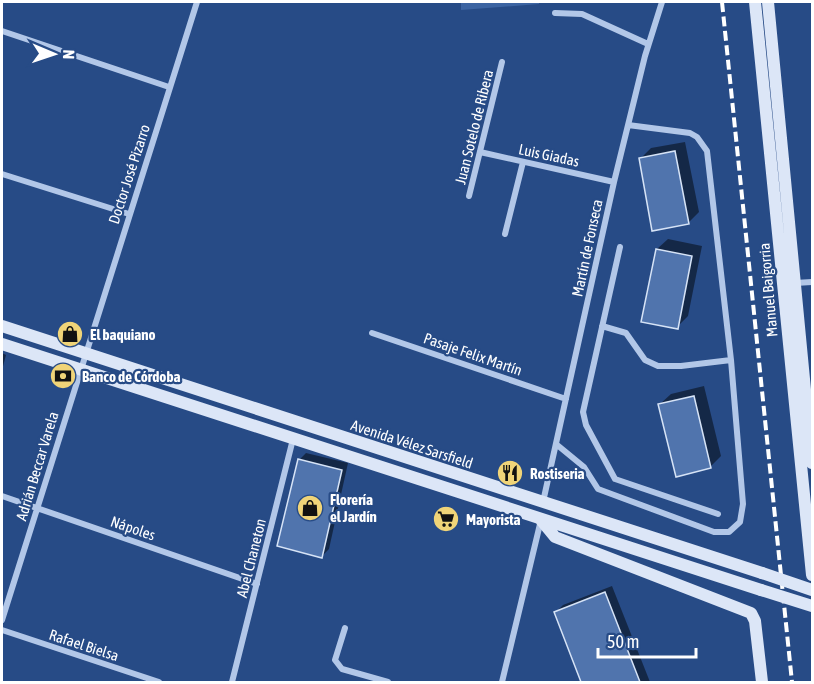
<svg xmlns="http://www.w3.org/2000/svg" width="814" height="684" viewBox="0 0 814 684" font-family="'Asap Condensed',sans-serif">
<style>
.green{fill:#3c64a2}
.shadow{fill:#0007}
.building{fill:#5074ad;stroke:#d6e3f6;stroke-width:1.5}
.lines{fill:none;stroke-linecap:round;stroke-linejoin:round}
.minor{stroke:#b2c7e8;stroke-width:6}
.secondary{stroke:#dce6f7;stroke-width:12}
.rail{stroke:#fff;stroke-width:4;stroke-dasharray:10 4.5;stroke-linecap:butt}
.secondary-bridge{stroke:#dce6f7;stroke-width:12}
.labels{text-anchor:middle;dominant-baseline:central;stroke-width:4.5;stroke-linejoin:round;paint-order:stroke}
.street-label{font-size:15px;fill:#fff;stroke:#274b86}
.poi-label{font-size:15px;font-weight:bold;fill:#fff;stroke:#274b86;text-anchor:start}
</style>
<rect width="100%" height="100%" fill="#274b86"/>
<path class="green" d="M461 2H539V4L461 10Z"/>
<path class="shadow" d="M685 142 699 212 688 223 640 159 651 148Z
M668 239 702 246 688 316 677 327 657 249Z
M2 353 6 355 2 370Z
M704 386 721 456 710 467 660 404 671 394Z
M306 453 348 463 329 549 322 556 299 460Z
M612 586 650 682H583L556 612 563 605Z"/>
<path class="building" d="M675 151 689 224 652 231 639 158Z
M656 249 692 256 678 329 641 322Z
M694 396 711 468 676 477 658 404Z
M298 459 342 470 322 558 277 546Z
M605 592 640 682H581L554 612Z"/>
<g class="lines">
<path class="minor" d="M555 13 582 14 648 44
M2 31 169 87
M480 152 614 182
M2 174 129 214
M469 196 502 62
M505 234 523 162
M620 247 583 412 586 425 615 479 718 514
M795 283 812 282
M602 326 626 333 645 360 658 366H681L731 360
M372 333 566 399
M556 444 584 467 598 489 714 532H729L740 522 743 504 731 360 707 151 697 137 690 133 628 125
M2 496 257 584
M543 502 614 182 645 56 662 2
M2 620 197 2
M345 628 335 660 342 669 388 682
M2 630 159 682
M232 682 293 439
M502 682 541 520"/>
<path class="secondary" d="M755 2 812 575
M768 2 812 463
M2 326 762 573
M2 344 761 590
M541 520 555 537 751 613 755 621 762 682"/>
<path class="rail" d="M722 2 792 682"/>
<path class="secondary-bridge" d="M762 573 812 590
M761 590 812 606"/>
</g>
<defs>
<g id="shop-disc" transform="scale(1.35)"><circle r="9.5" fill="#f0d478" stroke="#274b86"/><path d="M-5-2.5h2.3a2.7 3.5 0 0 1 5.4 0H5L5.5 6h-11ZM-1.5-2.5h3a1.5 2.3 0 0 0-3 0Z" fill="#111"/></g>
<g id="bank-disc" transform="scale(1.35)"><circle r="9.5" fill="#f0d478" stroke="#274b86"/><path d="M-6-4H6V4H-6ZM0-2.3a2.3 2.3 0 1 0 0 4.6a2.3 2.3 0 1 0 0-4.6Z" fill="#111"/></g>
<g id="restaurant-disc" transform="scale(1.35)"><circle r="9.5" fill="#f0d478" stroke="#274b86"/><path d="M-5-6h1v4h1v-4h1v4h1v-4h1v5L-1.5 .5V6h-2V.5L-5-1ZM5-6V6H3V1.5H1.5Q1.5-4 5-6Z" fill="#111"/></g>
<g id="supermarket-disc" transform="scale(1.35)"><circle r="9.5" fill="#f0d478" stroke="#274b86"/><path d="M-6-5.5h2.5l.6 2H6L4.5 2H-2.5L-4.4-4H-6ZM-1.5 3.2a1.3 1.3 0 1 0 .1 0ZM3 3.2a1.3 1.3 0 1 0 .1 0Z" fill="#111"/></g>
</defs>
<g fill-rule="evenodd">
<use href="#shop-disc" x="70" y="334"/>
<use href="#bank-disc" x="63" y="376"/>
<use href="#restaurant-disc" x="510" y="473"/>
<use href="#shop-disc" x="310" y="508"/>
<use href="#supermarket-disc" x="446" y="519"/>
</g>
<g class="labels">
<g class="street-label">
<text transform="translate(474 127) rotate(-76)">Juan Sotelo de Ribera</text>
<text transform="translate(549 155) rotate(12)">Luis Giadas</text>
<text transform="translate(129 174) rotate(-72)">Doctor José Pizarro</text>
<text transform="translate(587 248) rotate(-78)">Martín de Fonseca</text>
<text transform="translate(768 290) rotate(-95)">Manuel Baigorria</text>
<text transform="translate(473 354) rotate(19)">Pasaje Felix Martín</text>
<text transform="translate(412 444) rotate(18)">Avenida Vélez Sarsfield</text>
<text transform="translate(37 466) rotate(-73)">Adrián Beccar Varela</text>
<text transform="translate(133 528) rotate(19)">Nápoles</text>
<text transform="translate(251 558) rotate(-76)">Abel Chaneton</text>
<text transform="translate(84 645) rotate(18)">Rafael Bielsa</text>
</g>
<g class="poi-label">
<text x="90" y="334">El baquiano</text>
<text x="82" y="376">Banco de Córdoba</text>
<text x="530" y="473">Rostiseria</text>
<text x="330" y="499">Florería<tspan x="330" dy="17">el Jardín</tspan></text>
<text x="466" y="519">Mayorista</text>
</g>
</g>
<rect width="814" height="684" fill="none" stroke="#ffffff" stroke-width="6"/>
<g transform="translate(54 54) rotate(92)" stroke="#274b86" stroke-width="4.5" paint-order="stroke">
<path d="M0-4.5L10 22L0 15L-10 22Z" fill="#ffffff"/>
<text y="-9" font-size="16" font-weight="bold" text-anchor="middle" fill="#ffffff">N</text>
</g>
<path d="M598 648v9h98v-9" fill="none" stroke="#ffffff" stroke-width="3"/>
<text x="607" y="648" font-size="18" fill="#ffffff" stroke="#274b86" stroke-width="4.5" paint-order="stroke">50 m</text>
</svg>
